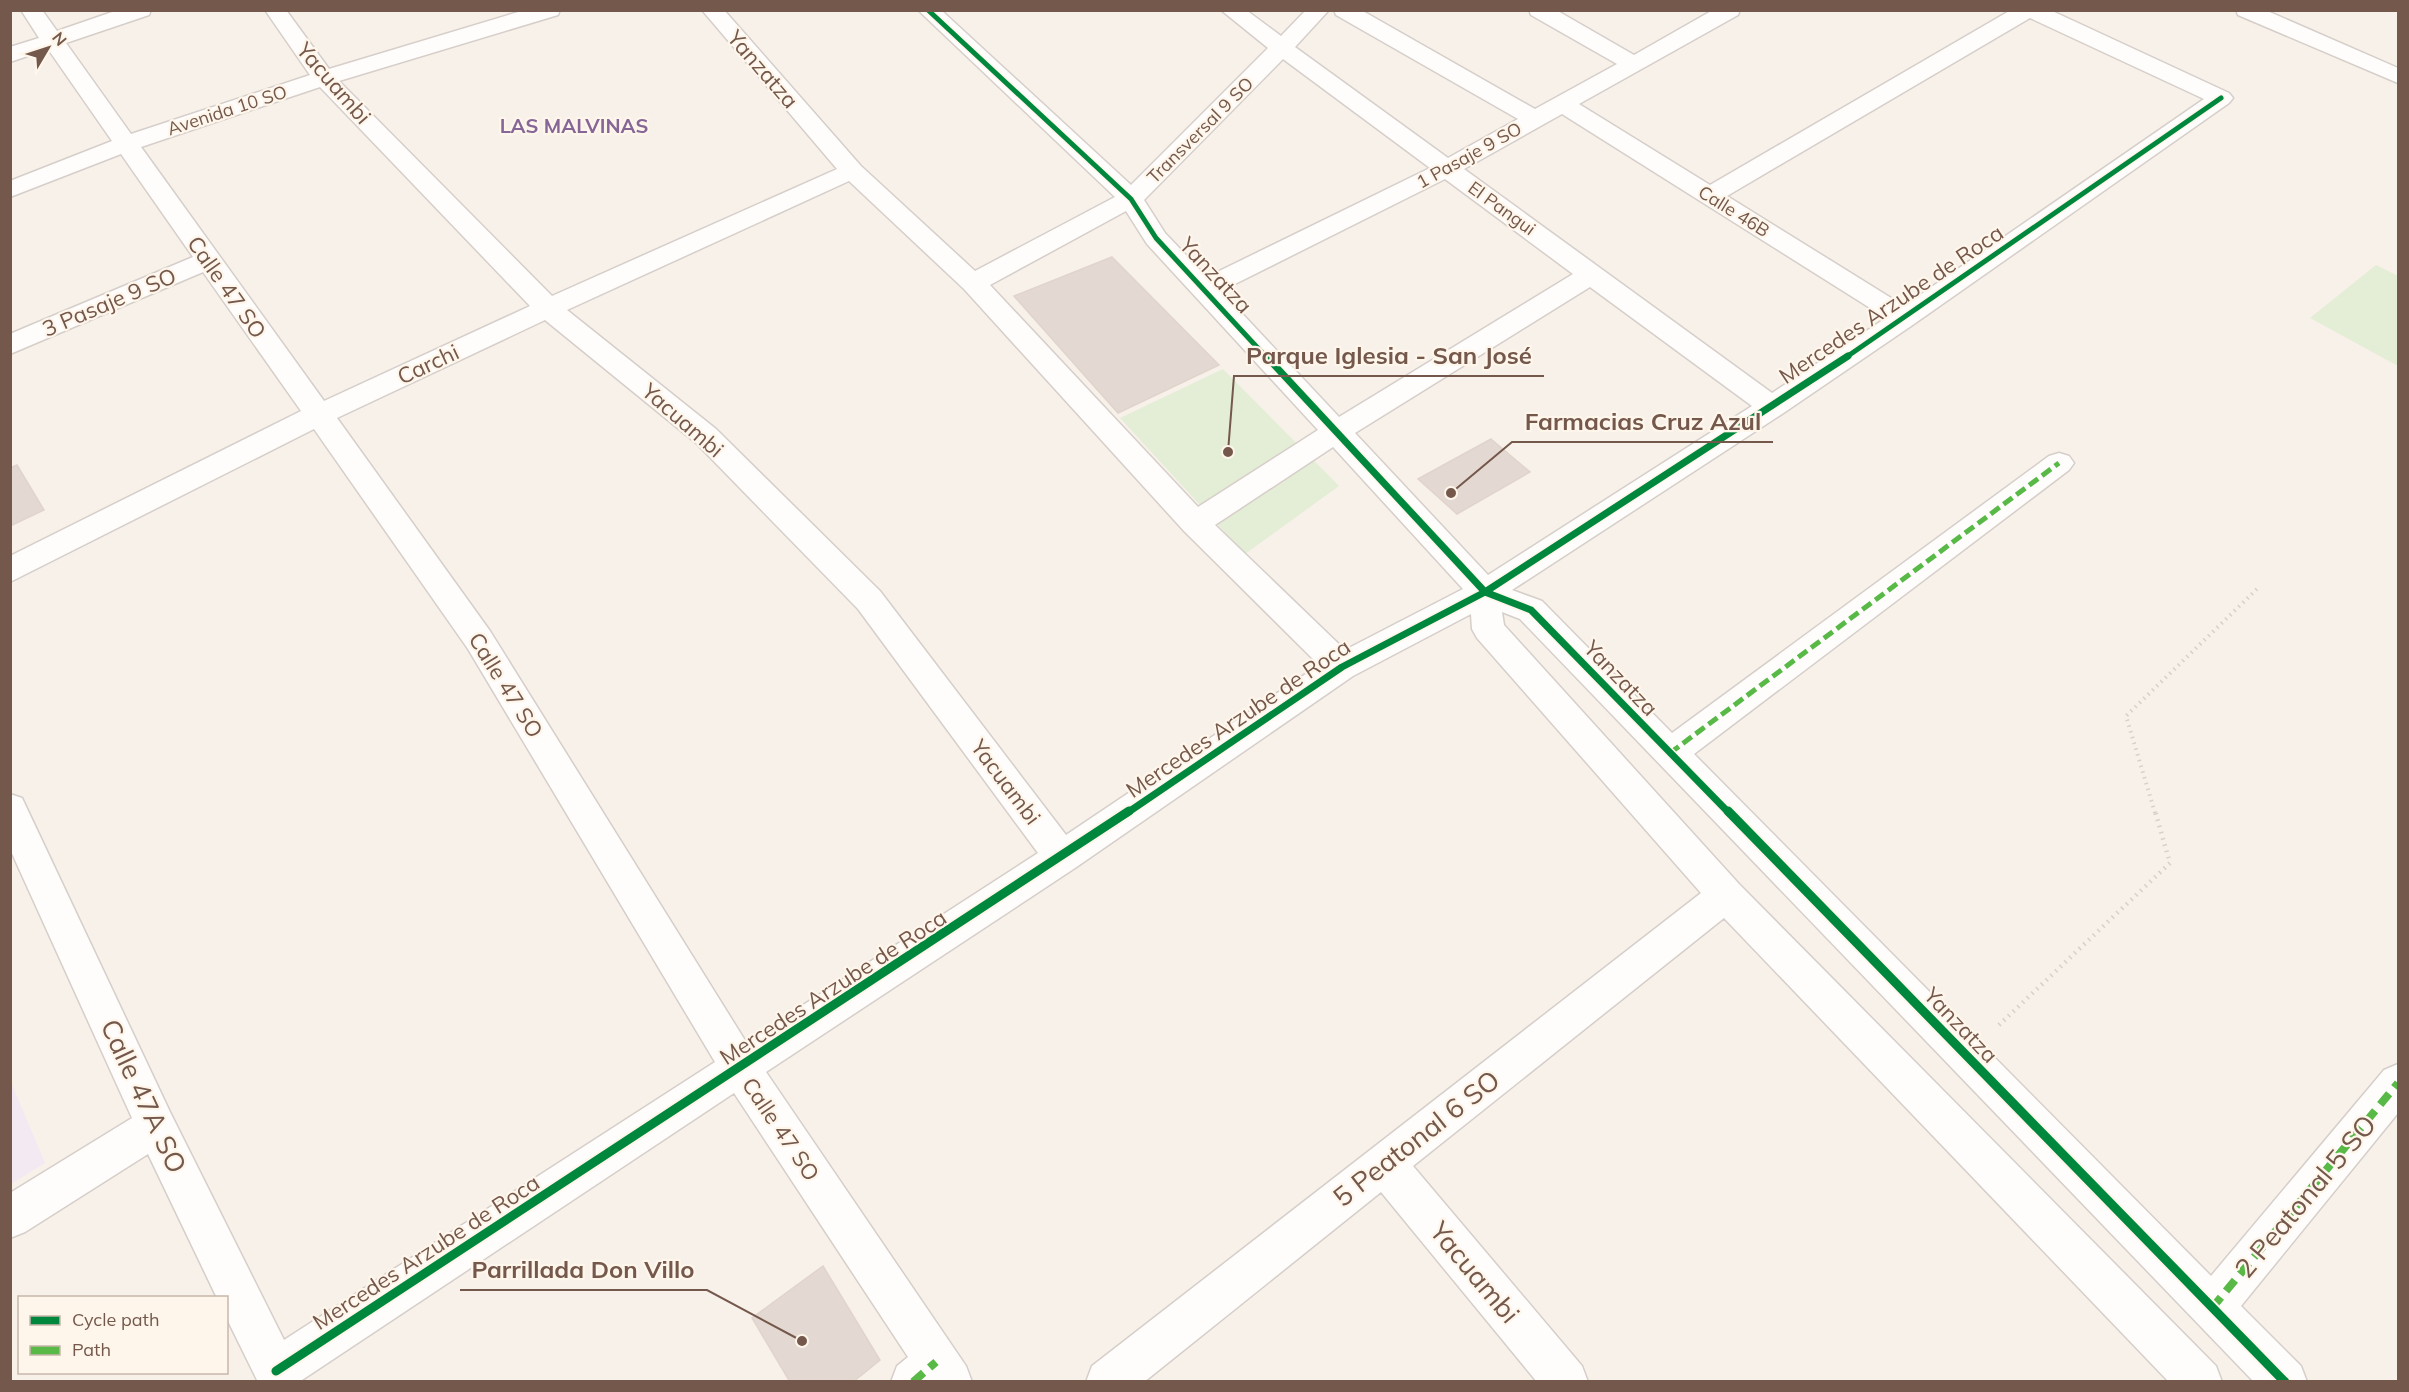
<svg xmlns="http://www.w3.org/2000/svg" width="2409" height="1392" viewBox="0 0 2409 1392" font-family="Mulish,sans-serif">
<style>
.education{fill:#f3e9f2}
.green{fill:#e4edd5}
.building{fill:#e3d9d2;stroke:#e0d4cc;stroke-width:1.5}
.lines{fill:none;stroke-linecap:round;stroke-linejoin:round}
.minor-casing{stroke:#d6cec9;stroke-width:3}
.path-far1{stroke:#d7d0cb;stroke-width:4;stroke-dasharray:1.5 4.5;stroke-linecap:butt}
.path{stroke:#d7d0cb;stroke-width:4.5;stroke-dasharray:1.5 5;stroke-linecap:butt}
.minor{fill:#fefdfc;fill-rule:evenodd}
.quiet-far1{stroke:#58b947;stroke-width:5;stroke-dasharray:11 5;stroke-linecap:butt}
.quiet{stroke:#58b947;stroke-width:8;stroke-dasharray:14 8;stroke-linecap:butt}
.cycleway-far2-casing{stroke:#fff6eb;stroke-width:8}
.cycleway-far1-casing{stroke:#fff6eb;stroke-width:10}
.cycleway-casing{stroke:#fff6eb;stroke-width:13}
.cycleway-far2{stroke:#00873e;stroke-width:5}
.cycleway-far1{stroke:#00873e;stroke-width:7}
.cycleway{stroke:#00873e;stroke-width:9}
.labels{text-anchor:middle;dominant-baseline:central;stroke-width:4.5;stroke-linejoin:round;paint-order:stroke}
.far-street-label{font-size:18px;fill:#74584b;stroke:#fff6eb}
.far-neighbourhood-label{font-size:20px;font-weight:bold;fill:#856697;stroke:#fff6eb}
.street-label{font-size:22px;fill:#74584b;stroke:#fff6eb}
.near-street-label{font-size:27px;fill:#74584b;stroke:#fff6eb}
.leader{fill:none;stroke:#74584b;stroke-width:2}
.callout-dot{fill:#74584b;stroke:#fff6eb;stroke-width:2}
.callout-label{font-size:24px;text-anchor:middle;font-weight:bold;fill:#74584b;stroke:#fff6eb;stroke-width:4.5;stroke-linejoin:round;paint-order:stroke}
</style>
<rect width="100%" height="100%" fill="#f7f1ea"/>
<path class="education" d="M10 1080 45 1163 11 1184H10Z"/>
<path class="green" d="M2376 265 2398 276V366L2310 318Z
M1223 369 1339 486 1245 554 1120 418Z"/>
<path class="building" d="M1112 257 1219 365 1118 413 1014 296Z
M1491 439 1530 472 1457 514 1418 479Z
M17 465 44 510 10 526V468Z
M823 1266 880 1360 853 1382H790L752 1318Z"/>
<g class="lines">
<g class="minor-casing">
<path id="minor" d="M21 10H42L57 31 118 10H151L149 15 66 43 131 134 310 75 265 10H286L329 69 525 10H560L558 15 339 81 552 296 837 169 702 10H724L861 166 975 271 1115 197 918 10H941L1131 185 1268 48 1221 10H1246L1281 36 1306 10H1329L1295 47 1448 158 1518 119 1336 15 1334 10H1361L1535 109 1617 64 1531 15 1529 10H1556L1634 55 1713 10H1740L1738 15 1579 104 1710 185 2011 10H2050L2229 93 2233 98 2229 103 1914 324 1782 414 1512 590 1542 601 1672 733 2049 456 2059 453 2069 456 2074 463 2069 470 1694 754 2211 1276 2384 1070 2398 1064V1113L2241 1306 2301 1366 2307 1382H2254L1520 619 1502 612 1504 625 1739 884 2216 1366 2222 1382H2169L1724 918 1413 1166 1582 1366 1588 1382H1537L1381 1192 1144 1382H1086L1092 1366 1701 893 1477 638 1472 629 1471 614 1353 676 1075 868 766 1072 966 1366 972 1382H891L897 1366 908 1357 734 1093 302 1380 303 1382H258L226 1317V1298H217L148 1154 25 1232 10 1238V1193L132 1118 10 849V794L22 798 170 1112 284 1340 715 1062 468 649 314 429 10 582V556L301 411 203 272 10 354V334L193 257 121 154 10 197V181L112 141 48 49 10 62V47L39 38ZM2030 18 2204 99 1904 306 1727 196ZM1283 59 1430 168 1207 277 1165 233 1144 200ZM320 87 530 306 324 401 141 147ZM1562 114 1886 318 1772 393 1464 169ZM1445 179 1573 274 1339 417 1221 291ZM849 181 964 289 1184 531 1319 665 1066 835 880 591 716 429 567 310ZM1126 211 1147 244 1318 430 1198 507 990 285ZM1590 287 1752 406 1488 575 1355 433ZM545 320 696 443 858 609 1038 853 746 1042 490 631 337 418ZM1333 447 1463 589 1345 650 1215 525Z
M2236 10H2265L2398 68V83L2238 15Z"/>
</g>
<path class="path-far1" d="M2155 813 2126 716 2257 589"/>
<path class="path" d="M1999 1025 2170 863 2155 811"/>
<use href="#minor" class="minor"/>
<path class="quiet-far1" d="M1670 753 2059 463"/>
<path class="quiet" d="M2212 1308 2398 1083
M913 1382 936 1362"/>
<g class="cycleway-far2-casing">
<path id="cycleway-far2" d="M928 10 1131 199 1156 238 1267 358
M1845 358 2221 98"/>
</g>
<g class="cycleway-far1-casing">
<path id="cycleway-far1" d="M1266 356 1485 592 1531 610 1729 813
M1127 813 1342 667 1485 592 1848 356"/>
</g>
<g class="cycleway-casing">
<path id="cycleway" d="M1728 811 2285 1382
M276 1371 1129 811"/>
</g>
<use href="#cycleway-far2" class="cycleway-far2"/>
<use href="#cycleway-far1" class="cycleway-far1"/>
<use href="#cycleway" class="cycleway"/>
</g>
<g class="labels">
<g class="far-street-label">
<text transform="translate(227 110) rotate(-18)">Avenida 10 SO</text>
<text transform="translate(1200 130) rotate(-45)">Transversal 9 SO</text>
<text transform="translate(1469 155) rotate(-29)">1 Pasaje 9 SO</text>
<text transform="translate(1502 208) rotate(36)">El Pangui</text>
<text transform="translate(1734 211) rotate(32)">Calle 46B</text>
</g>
<g class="far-neighbourhood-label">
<text x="574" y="125">LAS MALVINAS</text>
</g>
<g class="street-label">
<text transform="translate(763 69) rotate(49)">Yanzatza</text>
<text transform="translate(334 83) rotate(49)">Yacuambi</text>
<text transform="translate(1216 275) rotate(47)">Yanzatza</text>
<text transform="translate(227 287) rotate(55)">Calle 47 SO</text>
<text transform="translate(109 302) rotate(-23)">3 Pasaje 9 SO</text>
<text transform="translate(1891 304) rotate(-34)">Mercedes Arzube de Roca</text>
<text transform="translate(428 364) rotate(-25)">Carchi</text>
<text transform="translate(683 420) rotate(41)">Yacuambi</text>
<text transform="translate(1621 678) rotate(46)">Yanzatza</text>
<text transform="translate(506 685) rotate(58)">Calle 47 SO</text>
<text transform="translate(1238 718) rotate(-34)">Mercedes Arzube de Roca</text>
<text transform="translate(1006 782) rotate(53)">Yacuambi</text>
<text transform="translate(833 987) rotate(-33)">Mercedes Arzube de Roca</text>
<text transform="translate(1961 1025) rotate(46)">Yanzatza</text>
<text transform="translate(781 1129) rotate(56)">Calle 47 SO</text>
<text transform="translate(426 1252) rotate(-33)">Mercedes Arzube de Roca</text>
</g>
<g class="near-street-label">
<text transform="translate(144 1096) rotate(65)">Calle 47A SO</text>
<text transform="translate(1416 1138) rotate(-38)">5 Peatonal 6 SO</text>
<text transform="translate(2305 1196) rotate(-50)">2 Peatonal 5 SO</text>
<text transform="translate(1475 1272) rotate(50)">Yacuambi</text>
</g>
</g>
<path class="leader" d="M1228 452L1234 376H1544M1451 493L1512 442H1773M802 1341L707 1290H460"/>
<g class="callout-dot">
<circle cx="1228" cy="452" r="6"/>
<circle cx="1451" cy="493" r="6"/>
<circle cx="802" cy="1341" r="6"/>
</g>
<g class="callout-label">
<text x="1389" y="364">Parque Iglesia - San José</text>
<text x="1643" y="430">Farmacias Cruz Azul</text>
<text x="583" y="1278">Parrillada Don Villo</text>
</g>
<rect width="2409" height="1392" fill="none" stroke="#74584b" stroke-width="24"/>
<rect x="18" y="1296" width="210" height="78" fill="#fff6eb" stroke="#c7b7ab" stroke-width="1.5"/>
<rect x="30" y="1316" width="30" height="9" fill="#00873e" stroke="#c7b7ab" stroke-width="1.5"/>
<text x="72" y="1326" font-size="18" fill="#74584b">Cycle path</text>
<rect x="30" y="1346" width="30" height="9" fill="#58b947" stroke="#c7b7ab" stroke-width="1.5"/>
<text x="72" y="1356" font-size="18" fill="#74584b">Path</text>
<g transform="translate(48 48) rotate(51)" stroke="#fff6eb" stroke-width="4.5" paint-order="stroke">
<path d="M0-4.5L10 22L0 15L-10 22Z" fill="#74584b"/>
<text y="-9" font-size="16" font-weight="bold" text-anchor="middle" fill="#74584b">N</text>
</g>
</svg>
